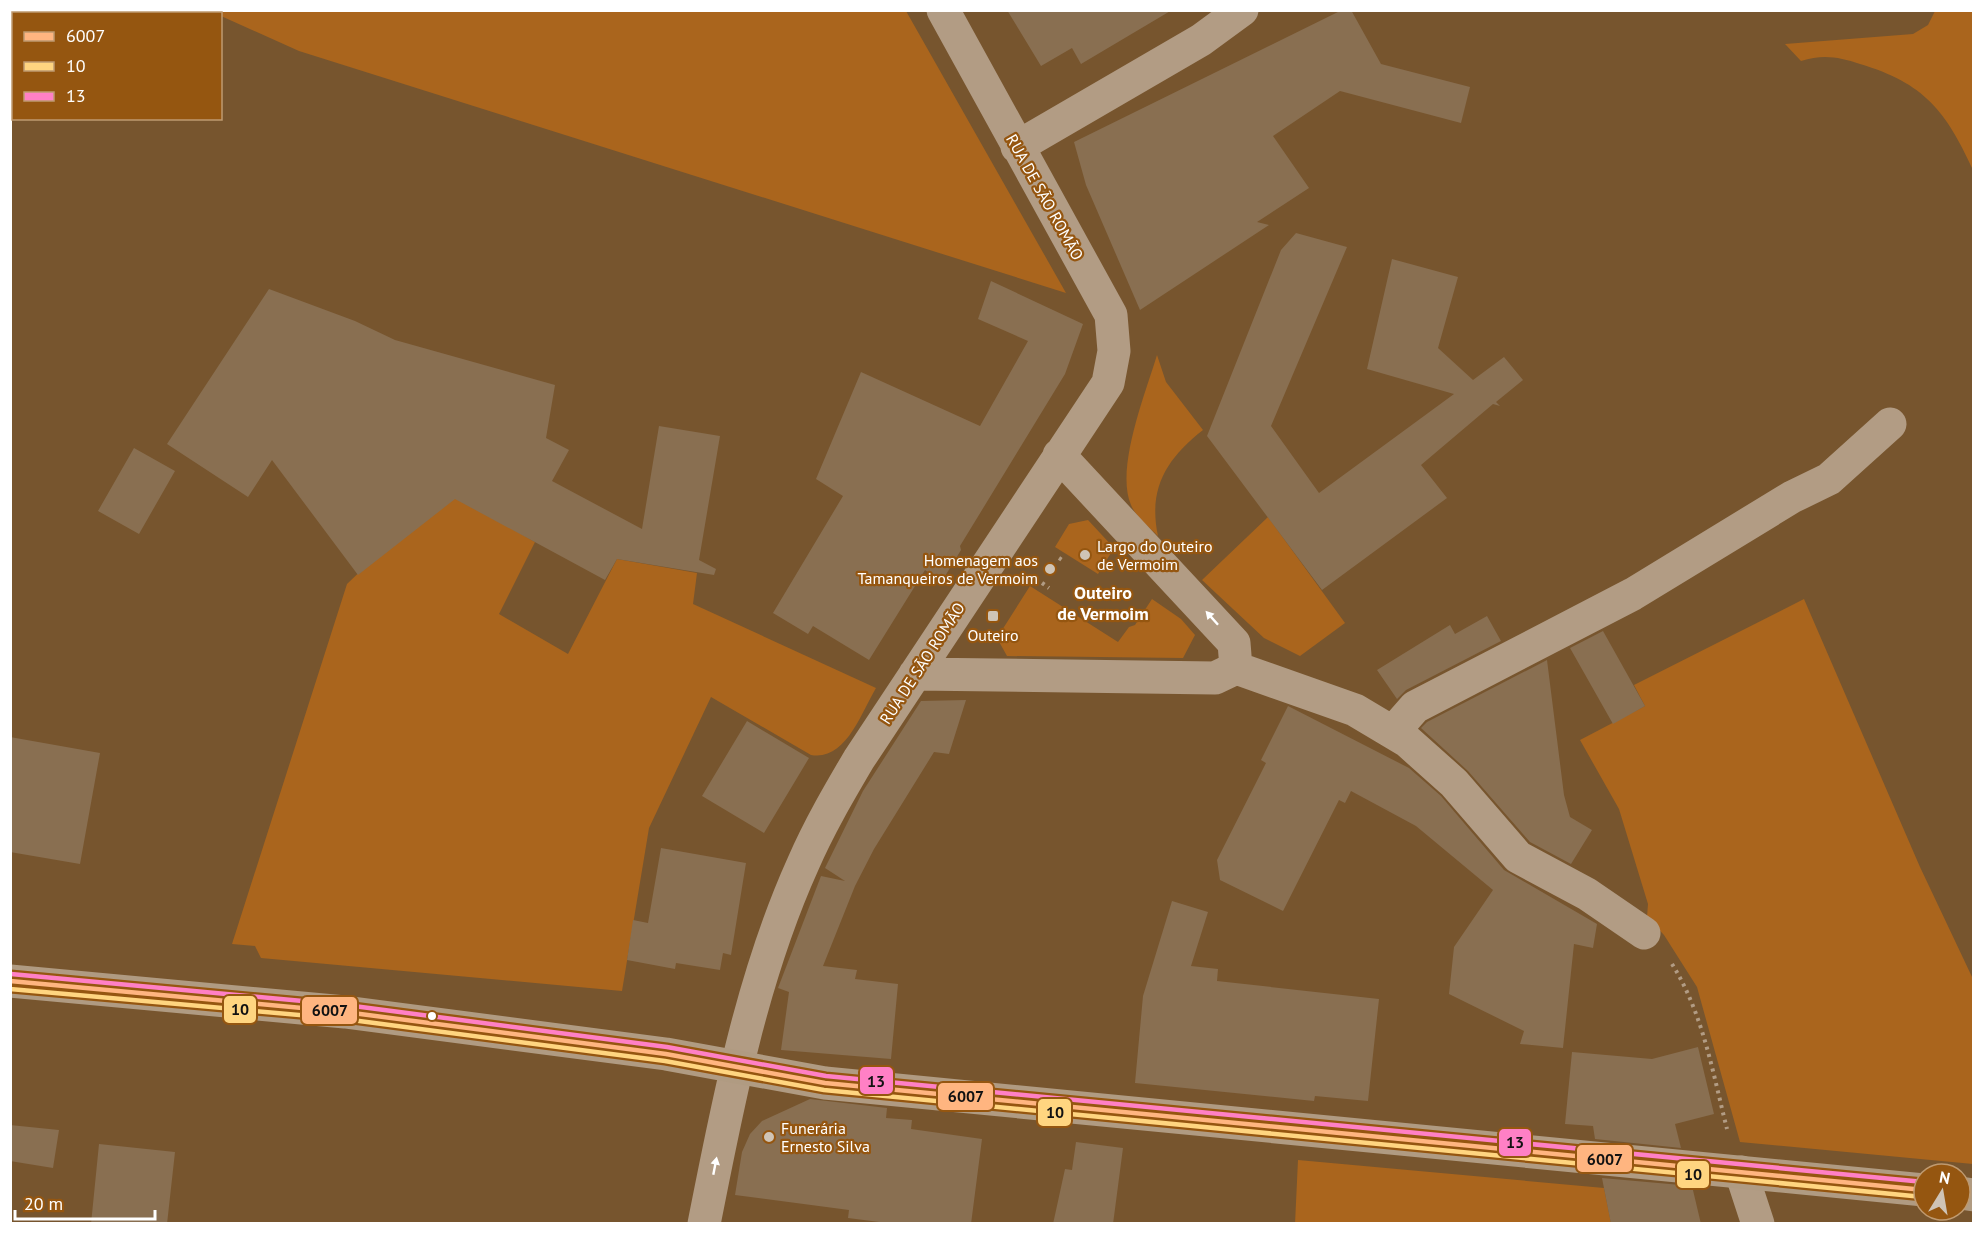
<svg xmlns="http://www.w3.org/2000/svg" width="1984" height="1234" viewBox="0 0 1984 1234" font-family="'PT Sans',sans-serif">
<style>
.green{fill:#aa651d}
.building{fill:#896f51}
.lines{fill:none;stroke-linecap:round;stroke-linejoin:round}
.path{stroke:#b29c84;stroke-width:4;stroke-dasharray:3 4.5;stroke-linecap:butt}
.minor{stroke:#b29c84;stroke-width:33}
.major{stroke:#b09b82;stroke-width:33}
.bus-1-casing{stroke:#955610;stroke-width:9}
.bus-2-casing{stroke:#955610;stroke-width:9}
.bus-3-casing{stroke:#955610;stroke-width:9}
.bus-1{stroke:#ffb580;stroke-width:4.5}
.bus-2{stroke:#ffd580;stroke-width:4.5}
.bus-3{stroke:#ff80c5;stroke-width:4.5}
.oneway{fill:#fff}
.poi-dot{fill:#cfc4b6;stroke:#955610;stroke-width:2}
.bus-dot{fill:#fff;stroke:#955610;stroke-width:2}
.labels{text-anchor:middle;dominant-baseline:central;stroke-width:4.5;stroke-linejoin:round;paint-order:stroke}
.street-label{font-size:16px;fill:#fff;stroke:#955610}
.poi-label{font-size:16px;fill:#fff;stroke:#955610;text-anchor:start}
.neighbourhood-label{font-size:18px;font-weight:bold;fill:#fff;stroke:#955610}
.line-badge{stroke:#955610;stroke-width:2}
.pale-badge-label{font-size:16px;text-anchor:middle;font-weight:bold;fill:#111}
</style>
<rect width="100%" height="100%" fill="#77552e"/>
<path class="green" d="M208 11H906L1066 293 299 51 221 16 220 14Z
M1935 11H1973V170C1946 111 1924 83 1860 64 1839 57 1823 54 1801 61L1785 44 1913 34 1928 25Z
M1157 355 1166 382 1203 430C1166 459 1148 489 1158 536 1149 527 1136 517 1131 505 1115 468 1146 392 1157 355Z
M445 490 535 542 499 614 568 654 617 559 697 573 693 604 876 688C861 713 846 761 811 755L711 697 649 828 622 991 261 958 255 946 232 944 347 584Z
M1268 517 1345 623 1300 656 1264 638 1202 580Z
M1088 520 1114 548 1098 574 1055 547 1069 524Z
M1030 586 1118 642 1129 627 1135 625 1152 599 1181 619 1195 635 1183 658 1007 656 997 638Z
M1804 599 1920 867 1973 979V1164L1740 1142 1697 987 1664 935 1647 917 1648 904 1619 809 1580 740 1645 706 1634 685Z
M1298 1160 1604 1188 1611 1223 1295 1224Z"/>
<path class="building" d="M1007 10H1172L1081 64 1072 48 1041 66Z
M1342 10H1351L1381 64 1470 87 1461 123 1340 91 1273 136 1309 188 1257 222 1269 225 1140 310 1086 185 1074 142Z
M1296 233 1347 247 1271 426 1319 493 1454 394 1367 369 1392 259 1458 277 1438 348 1473 380 1504 357 1523 380 1496 402 1500 406 1493 404 1421 465 1447 498 1322 590 1207 436 1281 250Z
M991 281 1083 324 1065 374 960 546 961 550 942 581 925 570 869 660 813 626 808 634 773 613 843 496 816 479 861 372 980 426 1028 341 978 319Z
M269 289 355 321 395 340 555 385 546 438 569 450 552 481 642 529 659 426 720 436 699 560 716 569 714 575 617 559 605 580 455 499 358 575 272 460 248 497 167 444Z
M134 448 175 471 139 534 98 511Z
M1487 616 1501 641 1406 690 1397 699 1377 670 1450 625 1455 634Z
M1603 631 1645 706 1613 724 1570 648Z
M1547 660 1564 795 1570 817 1592 830 1571 864 1530 842 1468 771 1421 728 1427 722Z
M966 700 949 754 934 752 874 849 855 886 823 966 857 970 855 979 898 984 891 1059 781 1050 789 992 778 988 821 876 845 881 825 868 863 791 921 701Z
M1288 706 1409 768 1441 796 1504 870 1597 924 1593 948 1574 944 1563 1048 1520 1044 1524 1031 1449 994 1454 947 1493 890 1416 826 1351 791 1345 803 1339 800 1283 911 1220 880 1217 860 1266 763 1261 760Z
M747 721 809 758 764 833 702 796Z
M10 737 100 753 80 864 10 852Z
M661 848 746 863 731 955 723 953 720 970 676 963 675 969 627 960 633 920 648 923Z
M1172 901 1208 912 1191 966 1218 969 1217 981 1379 999 1368 1101 1315 1096 1314 1101 1135 1083 1143 996Z
M1698 1047 1714 1114 1675 1124 1681 1148 1595 1139 1593 1126 1565 1124 1572 1052 1652 1059Z
M810 1099 887 1108 886 1118 912 1120 911 1129 982 1139 971 1224H895L848 1218 849 1210 735 1195 742 1152 750 1134 762 1121Z
M10 1125 59 1130 53 1168 10 1161Z
M1076 1142 1123 1148 1113 1224H1053L1065 1169 1072 1170Z
M99 1144 175 1152 167 1224H91Z
M1602 1178 1692 1186 1701 1224H1611Z"/>
<g class="lines">
<path class="path" d="M1059 558 1065 562
M1042 583 1049 588
M1083 592 1085 594
M1672 964C1703 1013 1713 1074 1727 1129"/>
<path class="minor" d="M1017 147 1201 40 1242 10
M1059 455 1234 643 1236 668
M1236 668 1355 710 1407 741 1454 783 1518 857 1587 894 1644 933
M915 674 1215 678 1236 668
M1393 732 1415 707 1633 594 1792 497 1829 479 1890 424
M1741 1172 1758 1224
M704 1224C728 1102 752 977 803 864 819 827 839 793 859 759L1108 383 1114 351 1111 315 943 10"/>
<path class="major" d="M10 981 345 1012 666 1054 825 1083 1924 1190
M1960 1193 1974 1195"/>
<g class="bus-1-casing">
<path id="bus-1" d="M10 981 345 1012 666 1054 825 1083 1924 1190"/>
</g>
<g class="bus-2-casing">
<path id="bus-2" d="M10 989 344 1019 665 1061 824 1090 1923 1197"/>
</g>
<g class="bus-3-casing">
<path id="bus-3" d="M11 974 346 1005 667 1047 826 1076 1924 1182"/>
</g>
<use href="#bus-1" class="bus-1"/>
<use href="#bus-2" class="bus-2"/>
<use href="#bus-3" class="bus-3"/>
</g>
<defs><path id="oneway-solid" d="M-6-.8H1V-3.2L6.5 0L1 3.2V.8H-6Z" transform="scale(1.5)"/></defs>
<g class="oneway">
<use href="#oneway-solid" transform="translate(1212 618) rotate(-132)"/>
<use href="#oneway-solid" transform="translate(715 1166) rotate(-79)"/>
</g>
<g class="poi-dot">
<circle cx="1085" cy="555" r="6"/>
<circle cx="1050" cy="569" r="6"/>
<rect x="987" y="610" width="12" height="12" rx="3"/>
<circle cx="769" cy="1137" r="6"/>
</g>
<circle class="bus-dot" cx="432" cy="1016" r="5"/>
<g class="labels">
<g class="street-label">
<text transform="translate(1045 197) rotate(61)">RUA DE SÃO ROMÃO</text>
<text transform="translate(922 663) rotate(-57)">RUA DE SÃO ROMÃO</text>
</g>
<g class="poi-label">
<text x="1097" y="546">Largo do Outeiro<tspan x="1097" dy="18">de Vermoim</tspan></text>
<text x="1038" y="560" text-anchor="end">Homenagem aos<tspan x="1038" dy="18">Tamanqueiros de Vermoim</tspan></text>
<text x="993" y="635" text-anchor="middle">Outeiro</text>
<text x="781" y="1128">Funerária<tspan x="781" dy="18">Ernesto Silva</tspan></text>
</g>
<g class="neighbourhood-label">
<text x="1103" y="592">Outeiro<tspan x="1103" dy="21">de Vermoim</tspan></text>
</g>
</g>
<g class="line-badge">
<rect x="223" y="995" width="34" height="29" rx="6" fill="#ffd580"/>
<rect x="301" y="996" width="57" height="29" rx="6" fill="#ffb580"/>
<rect x="859" y="1066" width="35" height="29" rx="6" fill="#ff80c5"/>
<rect x="937" y="1082" width="57" height="29" rx="6" fill="#ffb580"/>
<rect x="1037" y="1098" width="35" height="29" rx="6" fill="#ffd580"/>
<rect x="1498" y="1128" width="34" height="29" rx="6" fill="#ff80c5"/>
<rect x="1576" y="1144" width="57" height="29" rx="6" fill="#ffb580"/>
<rect x="1676" y="1160" width="34" height="29" rx="6" fill="#ffd580"/>
</g>
<g class="pale-badge-label">
<text x="240" y="1015">10</text>
<text x="330" y="1016">6007</text>
<text x="876" y="1087">13</text>
<text x="966" y="1102">6007</text>
<text x="1055" y="1118">10</text>
<text x="1515" y="1148">13</text>
<text x="1605" y="1165">6007</text>
<text x="1693" y="1180">10</text>
</g>
<rect width="1984" height="1234" fill="none" stroke="#ffffff" stroke-width="24"/>
<rect x="12" y="12" width="210" height="108" fill="#955610" stroke="#bf9a70" stroke-width="1.5"/>
<rect x="24" y="32" width="30" height="9" fill="#ffb580" stroke="#bf9a70" stroke-width="1.5"/>
<text x="66" y="42" font-size="18" fill="#ffffff">6007</text>
<rect x="24" y="62" width="30" height="9" fill="#ffd580" stroke="#bf9a70" stroke-width="1.5"/>
<text x="66" y="72" font-size="18" fill="#ffffff">10</text>
<rect x="24" y="92" width="30" height="9" fill="#ff80c5" stroke="#bf9a70" stroke-width="1.5"/>
<text x="66" y="102" font-size="18" fill="#ffffff">13</text>
<g transform="translate(1942 1192) rotate(11)"><circle r="28" fill="#955610" stroke="#bf9a70" stroke-width="1.5"/>
<path d="M0-4.5L10 22L0 15L-10 22Z" fill="#cfc4b6"/>
<text y="-9" font-size="16" font-weight="bold" text-anchor="middle" fill="#ffffff">N</text>
</g>
<path d="M15 1210v9h140v-9" fill="none" stroke="#ffffff" stroke-width="3"/>
<text x="24" y="1210" font-size="18" fill="#ffffff" stroke="#955610" stroke-width="4.5" paint-order="stroke">20 m</text>
</svg>
